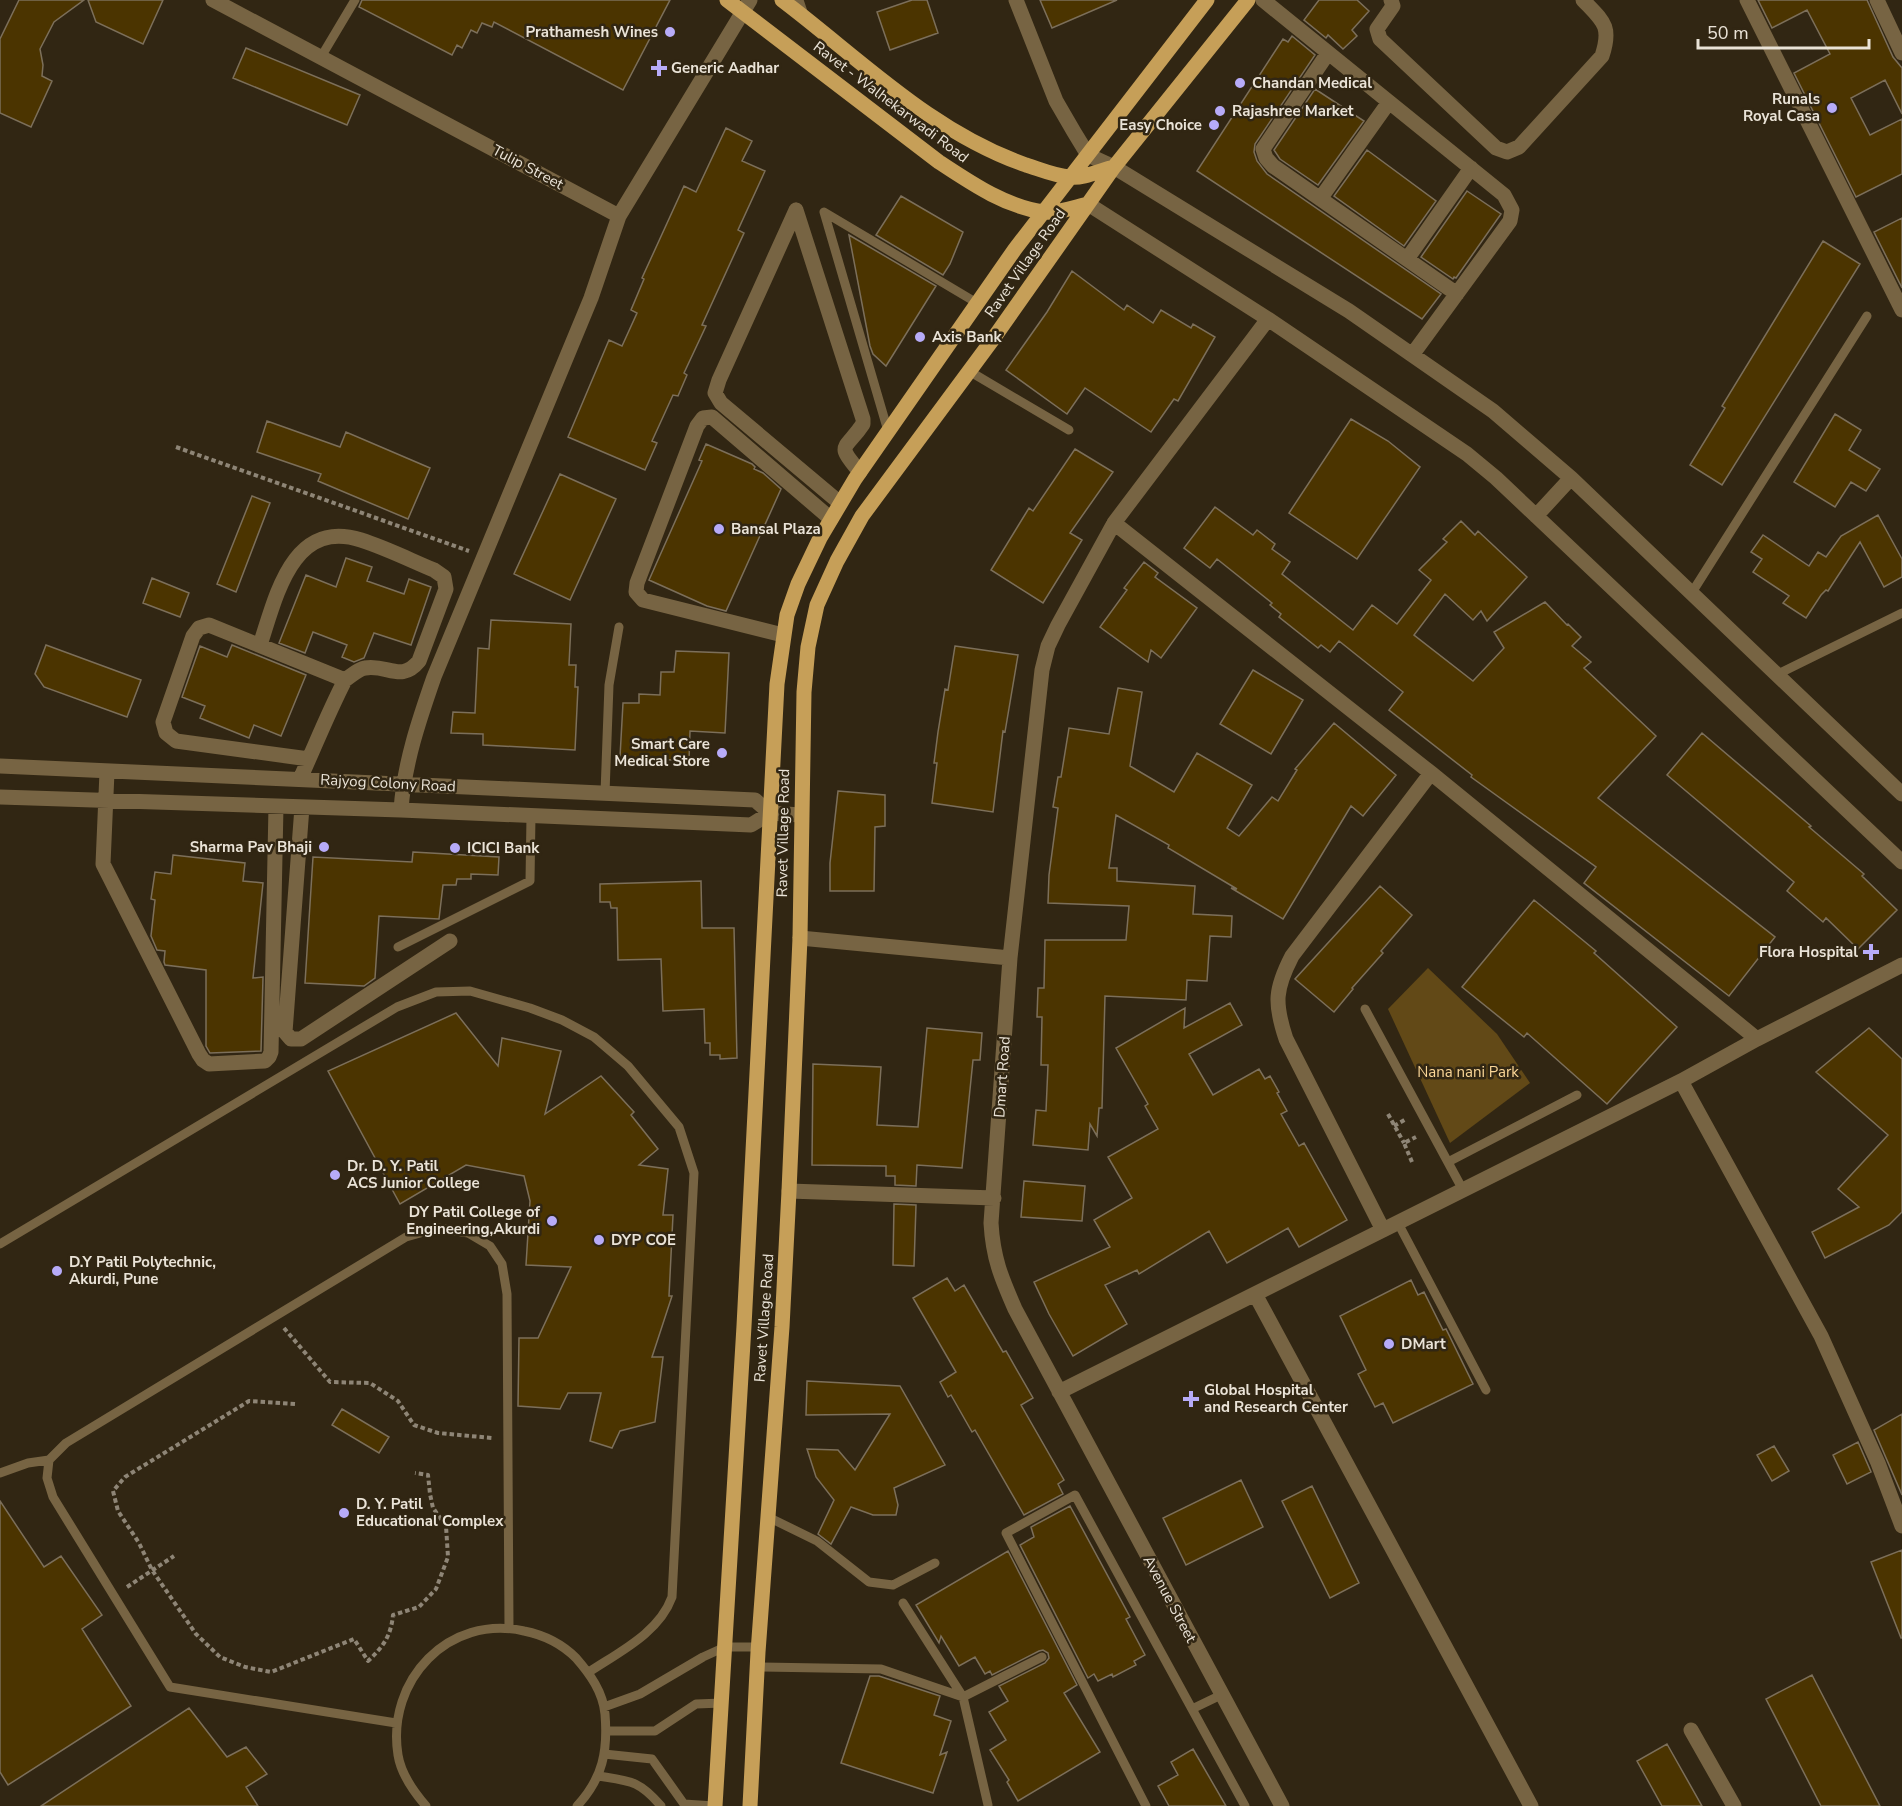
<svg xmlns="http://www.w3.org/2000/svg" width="1902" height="1806" viewBox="0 0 1902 1806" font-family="'Nunito Sans',sans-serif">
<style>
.green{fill:#624917}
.building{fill:#4b3400;stroke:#7c6f5a;stroke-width:1.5}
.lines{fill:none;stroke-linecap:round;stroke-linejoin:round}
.path{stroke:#8e8576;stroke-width:4;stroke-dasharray:4.5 3;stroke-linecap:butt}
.service{stroke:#776443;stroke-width:9}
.minor{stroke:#776443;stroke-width:15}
.primary{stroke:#c69f58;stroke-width:15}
.poi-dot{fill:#b7abf8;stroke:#312613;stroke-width:2}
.labels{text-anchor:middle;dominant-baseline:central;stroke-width:5;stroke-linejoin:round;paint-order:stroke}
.poi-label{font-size:15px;font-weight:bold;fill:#eae3d7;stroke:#312613;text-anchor:start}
.street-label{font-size:15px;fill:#eae3d7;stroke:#312613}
.park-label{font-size:15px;fill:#fad697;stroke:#312613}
</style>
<rect width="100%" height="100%" fill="#312613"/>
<path class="green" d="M1428 968 1497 1034 1530 1083 1450 1143 1388 1009Z"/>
<path class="building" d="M19 0H84L54 22 40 49 43 65 42 76 52 81 31 127 0 113V39Z
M88 0H163L143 44 96 22Z
M362 0H670L623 90 494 22 492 27 482 23 477 33 471 30 462 48 457 45 452 55 359 7Z
M912 0H927L938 33 890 50 877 12Z
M1040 0H1117L1052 28Z
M1319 0H1357L1369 11 1352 30 1357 36 1343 49 1328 35 1326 38 1304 20Z
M1758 0H1867L1893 57 1902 68V114L1885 80 1851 98 1870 135 1902 119V174L1856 197 1794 73 1830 54 1807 10 1772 28Z
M1292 36 1315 55 1255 144 1254 152 1257 161 1267 174 1441 294 1422 319 1197 171 1283 39 1288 42Z
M246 48 360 95 347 125 233 78Z
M1315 89 1364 121 1318 185 1280 159 1274 150Z
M726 128 752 141 742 161 765 171 738 230 744 233 702 325 706 326 684 373 687 375 678 396 673 395 652 441 657 443 645 470 568 437 609 340 622 346 637 313 631 310 644 279 642 278 684 186 696 192Z
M1367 150 1436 201 1404 246 1334 196Z
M1467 191 1501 214 1456 278 1454 277 1453 279 1421 257Z
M901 196 963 232 950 264 943 275 876 235Z
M1902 218V288L1874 232Z
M849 235 936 286 886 366 873 354 870 346Z
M1823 241 1860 264 1722 485 1690 465 1725 408 1722 406Z
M1072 271 1124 310 1127 305 1153 323 1161 310 1191 328 1193 324 1215 337 1178 401 1174 399 1151 432 1085 388 1067 414 1006 370 1047 312Z
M1835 414 1861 430 1849 450 1880 469 1866 491 1851 482 1835 507 1794 482Z
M1351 419 1388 441 1420 467 1357 559 1289 513Z
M267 421 340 447 346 432 430 468 408 519 318 481 321 474 257 452Z
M706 444 752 464 755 467 754 469 763 473 781 489 726 611 707 606 649 580 702 461 699 460Z
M1075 449 1113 472 1070 533 1082 540 1043 603 991 570 1029 508 1033 511Z
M560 474 616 499 570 600 514 574Z
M252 496 270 503 236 592 217 584Z
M1215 507 1253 535 1257 530 1275 544 1272 549 1290 562 1282 574 1353 630 1372 605 1397 624 1431 580 1419 570 1447 542 1443 539 1461 521 1475 535 1478 531 1527 577 1487 621 1481 611 1473 620 1445 594 1414 635 1473 681 1504 648 1494 632 1545 602 1567 625 1568 624 1581 637 1572 646 1591 662 1584 668 1656 736 1598 798 1775 937 1729 996 1584 883 1596 867 1471 777 1472 775 1389 710 1403 692 1339 641 1330 652 1321 645 1318 648 1279 617 1281 614 1270 605 1272 603 1217 559 1210 568 1184 548Z
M1878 515 1902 559V577L1884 587 1860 542 1828 591 1826 590 1821 595 1806 618 1783 603 1789 596 1753 572 1762 559 1751 552 1763 535 1809 566 1818 552 1826 557 1841 536Z
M346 558 372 567 367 581 404 594 409 579 431 587 411 645 374 633 364 658 354 662 342 657 347 645 313 632 305 653 279 643 306 575 336 587Z
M1144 562 1158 573 1155 577 1197 608 1161 658 1151 650 1148 662 1100 627 1127 590 1124 588Z
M152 578 189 593 180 617 143 603Z
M491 620 571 624 569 665H576L575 687H578L575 750 483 745V734L451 733 453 712 475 713 478 648 489 649Z
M46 645 141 680 127 717 44 687 35 674Z
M232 645 306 675 281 736 254 725 249 738 200 718 205 706 182 697 200 646 227 657Z
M955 646 1018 655 1005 732 1003 731 993 812 932 803 937 763H934L938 732 945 689 948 690Z
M676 651 729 653 725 733 690 731 689 761 620 757 623 703H639V694L660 695 661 672H674Z
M1253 670 1303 700 1271 754 1220 724Z
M1118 688 1142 692 1130 766 1174 792 1197 753 1252 785 1227 828 1239 836 1272 797 1278 801 1297 770 1295 769 1334 723 1396 775 1363 816 1351 806 1283 919 1231 888 1237 889 1168 848 1169 845 1116 815 1109 868H1117V881L1195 886 1193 914 1232 916 1231 937 1210 936 1207 981 1187 980 1186 1000 1105 996 1102 1108H1099L1097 1136 1090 1124 1088 1150 1033 1145 1036 1110 1046 1111 1048 1065H1041L1042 1017H1037L1038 988H1044L1045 940H1126L1129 906 1048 903 1049 875 1058 808 1053 807 1058 777H1061L1069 728 1109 734Z
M1702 733 1811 826 1809 827 1864 874 1862 876 1897 910 1858 949 1826 918 1823 922 1787 891 1794 882 1667 775Z
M838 791 885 795V826L875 827 874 891H830V863Z
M413 852 499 857 498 875 471 874V879H457L456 885H443L439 919 379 916 375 978 364 986 305 983 313 857 412 862Z
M173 855 245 863 243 881 263 883 253 978 263 977 261 1051 210 1053 206 1046V970L165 965 164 962 165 951 157 950 151 936 155 900 151 899 155 872 171 874Z
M701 881 702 928H734L737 1058 720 1059V1055H710V1043H705L704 1009 663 1011 661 959 618 960 617 908H611L610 902H600V884Z
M1380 886 1412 915 1381 951 1383 953 1352 988 1353 989 1334 1012 1295 979Z
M1534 900 1596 951 1594 953 1677 1027 1607 1104 1527 1033 1524 1037 1462 987Z
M1230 1003 1242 1025 1189 1054 1213 1095 1259 1069 1265 1079 1270 1076 1279 1092 1277 1093 1287 1111 1281 1114 1299 1146 1304 1143 1347 1220 1299 1247 1288 1228 1227 1263 1209 1231 1139 1274 1137 1270 1105 1285 1127 1324 1073 1356 1049 1314 1034 1282 1110 1247 1094 1220 1132 1198 1108 1157 1158 1129 1145 1106 1148 1104 1116 1048 1185 1008 1184 1028Z
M456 1013 498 1066 502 1038 561 1051 545 1114 601 1076 634 1112 631 1115 658 1149 639 1165 668 1169 663 1215H673L669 1296H672L652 1357H663L655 1422 620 1431 612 1448 590 1441 601 1393H568L560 1409 518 1406 519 1338H538L571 1267 526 1265 530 1201 524 1176 466 1165 400 1204 328 1071Z
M927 1028 982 1033 980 1060H973L962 1168 917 1165 916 1186 895 1185V1176H886V1166L812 1165 813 1064 881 1067 877 1125 918 1127Z
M1869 1028 1902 1059V1212L1889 1225 1825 1258 1812 1232 1859 1207 1838 1189 1888 1135 1816 1072Z
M1024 1181 1085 1186 1082 1221 1021 1217Z
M894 1204 916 1205 914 1266 893 1265Z
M947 1278 955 1291 964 1285 1003 1352 1006 1351 1033 1398 1021 1405 1064 1480 1058 1484 1063 1494 1024 1515 975 1430 972 1432 951 1395 948 1397 940 1382 956 1372 913 1298Z
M1411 1280 1418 1295 1424 1292 1443 1330 1446 1329 1473 1384 1393 1423 1383 1403 1375 1407 1358 1374 1366 1370 1340 1316Z
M807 1381 900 1386 945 1465 894 1488 898 1505 896 1515H873L851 1507 831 1544 818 1534 834 1500 816 1477 807 1449 838 1450 855 1470 890 1414 806 1415Z
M342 1409 389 1437 379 1453 332 1425Z
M1902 1414V1495L1874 1430Z
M1858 1442 1871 1472 1847 1484 1833 1455Z
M1774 1446 1789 1471 1772 1481 1757 1455Z
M1241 1480 1263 1527 1186 1565 1163 1518Z
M1312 1486 1359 1583 1330 1598 1282 1501Z
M0 1501 44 1567 61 1556 102 1615 82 1629 131 1706 8 1785 0 1772Z
M1070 1506 1130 1617 1126 1619 1145 1655 1134 1661 1136 1665 1113 1677 1112 1674 1098 1681 1094 1674 1088 1678 1020 1545 1034 1537 1031 1527Z
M1902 1550V1638H1901L1871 1562Z
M1008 1551 1077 1685 1064 1693 1100 1752 1018 1801 1007 1782 1009 1780 990 1750 1006 1740 989 1712 1008 1701 999 1686 1045 1663 1049 1658 1048 1653 1043 1650 1039 1651 992 1675 990 1671 985 1674 975 1657 959 1666 941 1636 939 1643 916 1605Z
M1812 1675 1880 1806H1821L1766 1699Z
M870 1676H879L940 1696 934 1715 951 1721 940 1755 947 1752 933 1793 841 1763Z
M189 1708 227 1757 246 1747 267 1774 246 1787 258 1806H41Z
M1667 1744 1702 1806H1662L1637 1761Z
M1193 1749 1226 1806H1169L1158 1786 1178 1775 1171 1762Z"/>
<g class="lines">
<path class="path" d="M176 447 469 551
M1388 1114 1404 1143
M1394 1126 1406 1119
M1412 1162 1404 1143 1416 1137
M284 1328 330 1382 370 1383 398 1401 414 1425 438 1433 492 1438
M295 1404 249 1401 125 1477 113 1491 118 1511 139 1543 152 1570 196 1634 220 1657 245 1667 271 1672 354 1639 368 1661C383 1647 391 1636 393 1615L419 1607 436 1589 448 1557 446 1526 433 1508 430 1494 428 1475 415 1473
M127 1587 174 1556"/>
<path class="service" d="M799 0 804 15
M321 57 355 0
M969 371 1069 430
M888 431 824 212 977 303
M1691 594 1867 316
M1776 675 1902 613
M605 793 609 685 619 627
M398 947 530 881 531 816
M1365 1009 1463 1190
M1448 1162 1577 1095
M1398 1223 1486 1390
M0 1244 397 1007 436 992 470 991 530 1008 562 1020 594 1037 628 1066 679 1127 694 1173 672 1597C659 1633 619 1652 589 1672
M0 1473 28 1463 49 1460
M768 1517 817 1541 869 1582 893 1585 935 1563
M903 1603 963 1697 988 1805
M757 1667 881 1669 963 1697 1042 1657
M604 1707 640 1694 703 1657 725 1647H759
M1192 1709 1245 1806
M396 1723 170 1687 53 1497 47 1478 49 1460 66 1443 406 1237 438 1228 468 1233 490 1246 502 1264 507 1294 509 1627
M606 1731H655L696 1704 722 1703
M604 1754 652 1759 684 1804 714 1806
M598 1776C630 1781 639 1780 661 1806
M426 1806C413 1791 401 1774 398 1755 386 1680 449 1614 524 1631 544 1635 562 1644 576 1658 590 1674 603 1692 605 1714 608 1751 603 1778 577 1806
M1146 1806 1006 1533 1075 1495 1192 1709 1221 1695"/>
<path class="minor" d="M213 0 619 216
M1016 0 1056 101 1074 132 1088 155 1114 167 1349 311 1493 411 1571 478 1902 794
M1263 0 1504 195 1512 210 1510 221 1412 355
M1391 0 1393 6 1377 29 1380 39 1496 148 1507 152 1519 147 1602 56C1612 26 1603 21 1583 0
M1747 0 1902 310
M1877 0 1902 53
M1328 53 1263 149 1266 158 1273 166 1457 294
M1320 199 1389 102
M1088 204 1268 319 1467 454 1496 478 1902 862
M796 210 719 380 715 393 721 403 840 503
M796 210 863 419V424C845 451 835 443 860 472
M1407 259 1471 168
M1268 319 1114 523 1058 625 1048 646 1042 670 1010 958 991 1223C993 1258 1001 1277 1015 1309L1282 1806
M1536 516 1571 478
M1114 523 1431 773 1757 1039
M783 635 643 600 636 592 637 583 697 426 703 418 712 417 831 519
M260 645C276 597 292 518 361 540 386 548 410 560 434 570L444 577 446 589 419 661C401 683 388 664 365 668 358 669 351 676 345 680
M0 766 755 800 770 813
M107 772 103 864 199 1054 203 1060 209 1064 265 1061 269 1057 271 1052 276 806
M300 779C315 746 328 713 345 680L209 625 199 628 193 636 163 722 166 733 176 741 309 759
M0 797 401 810 751 825 770 813 801 815
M302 807 285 1032 291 1039H301L450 941
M401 810C404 764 419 720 434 677L591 298 619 216 750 0
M800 938 1010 958
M1681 1081 1821 1336 1878 1463 1902 1526
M789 1191 994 1198
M1383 1230 1286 1039C1274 1003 1275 989 1292 956L1431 773
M1255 1294 1531 1806
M1059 1392 1681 1081 1757 1039 1902 965
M1691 1730 1734 1806"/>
<path class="primary" d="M727 0 939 162C971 183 1004 206 1043 212 1056 214 1075 207 1088 204
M782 0C860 59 931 132 1026 165 1039 169 1055 176 1070 177 1083 179 1101 170 1114 167
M715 1806 744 1326 777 684 787 615 798 584 820 538 855 479 1015 249 1207 0
M750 1806 758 1652 782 1327 789 1191 800 938 804 692 808 647 817 605 837 561 862 516 993 339 1114 167 1248 0"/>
</g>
<g class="poi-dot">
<circle cx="670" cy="32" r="6"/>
<path d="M656 59h6v6h6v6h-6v6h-6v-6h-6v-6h6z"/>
<circle cx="1240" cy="83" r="6"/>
<circle cx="1832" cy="108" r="6"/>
<circle cx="1220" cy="111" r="6"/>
<circle cx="1214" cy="125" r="6"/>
<circle cx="920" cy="337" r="6"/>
<circle cx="719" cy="529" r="6"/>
<circle cx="722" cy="753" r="6"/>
<circle cx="324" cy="847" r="6"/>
<circle cx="455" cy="848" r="6"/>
<path d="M1868 943h6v6h6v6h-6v6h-6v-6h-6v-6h6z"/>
<circle cx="335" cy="1175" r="6"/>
<circle cx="552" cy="1221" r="6"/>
<circle cx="599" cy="1240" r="6"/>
<circle cx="57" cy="1271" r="6"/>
<circle cx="1389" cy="1344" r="6"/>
<path d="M1188 1390h6v6h6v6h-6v6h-6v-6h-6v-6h6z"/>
<circle cx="344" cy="1513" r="6"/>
</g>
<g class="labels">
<g class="poi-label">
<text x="658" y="32" text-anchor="end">Prathamesh Wines</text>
<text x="671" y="68">Generic Aadhar</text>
<text x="1252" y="83">Chandan Medical</text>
<text x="1820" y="99" text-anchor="end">Runals<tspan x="1820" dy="17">Royal Casa</tspan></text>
<text x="1232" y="111">Rajashree Market</text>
<text x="1202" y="125" text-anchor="end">Easy Choice</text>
<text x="932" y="337">Axis Bank</text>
<text x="731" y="529">Bansal Plaza</text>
<text x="710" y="744" text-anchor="end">Smart Care<tspan x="710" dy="17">Medical Store</tspan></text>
<text x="312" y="847" text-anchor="end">Sharma Pav Bhaji</text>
<text x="467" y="848">ICICI Bank</text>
<text x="1858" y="952" text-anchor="end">Flora Hospital</text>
<text x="347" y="1166">Dr. D. Y. Patil<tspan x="347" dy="17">ACS Junior College</tspan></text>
<text x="540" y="1212" text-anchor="end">DY Patil College of<tspan x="540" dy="17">Engineering,Akurdi</tspan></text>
<text x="611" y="1240">DYP COE</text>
<text x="69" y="1262">D.Y Patil Polytechnic,<tspan x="69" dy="17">Akurdi, Pune</tspan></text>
<text x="1401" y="1344">DMart</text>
<text x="1204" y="1390">Global Hospital<tspan x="1204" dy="17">and Research Center</tspan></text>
<text x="356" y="1504">D. Y. Patil<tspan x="356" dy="17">Educational Complex</tspan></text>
</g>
<g class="street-label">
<text transform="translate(891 102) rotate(37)">Ravet - Walhekarwadi Road</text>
<text transform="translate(528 167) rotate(28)">Tulip Street</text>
<text transform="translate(1025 263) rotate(-55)">Ravet Village Road</text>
<text transform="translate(388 783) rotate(3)">Rajyog Colony Road</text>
<text transform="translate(783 833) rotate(-89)">Ravet Village Road</text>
<text transform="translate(1002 1077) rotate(-86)">Dmart Road</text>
<text transform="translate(764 1318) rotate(-86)">Ravet Village Road</text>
<text transform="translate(1170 1599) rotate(62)">Avenue Street</text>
</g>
<g class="park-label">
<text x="1468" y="1072">Nana nani Park</text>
</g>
</g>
<path d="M1698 39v9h171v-9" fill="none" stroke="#eae3d7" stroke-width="3"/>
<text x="1707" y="39" font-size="18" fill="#eae3d7" stroke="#312613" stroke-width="4.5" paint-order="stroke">50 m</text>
</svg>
